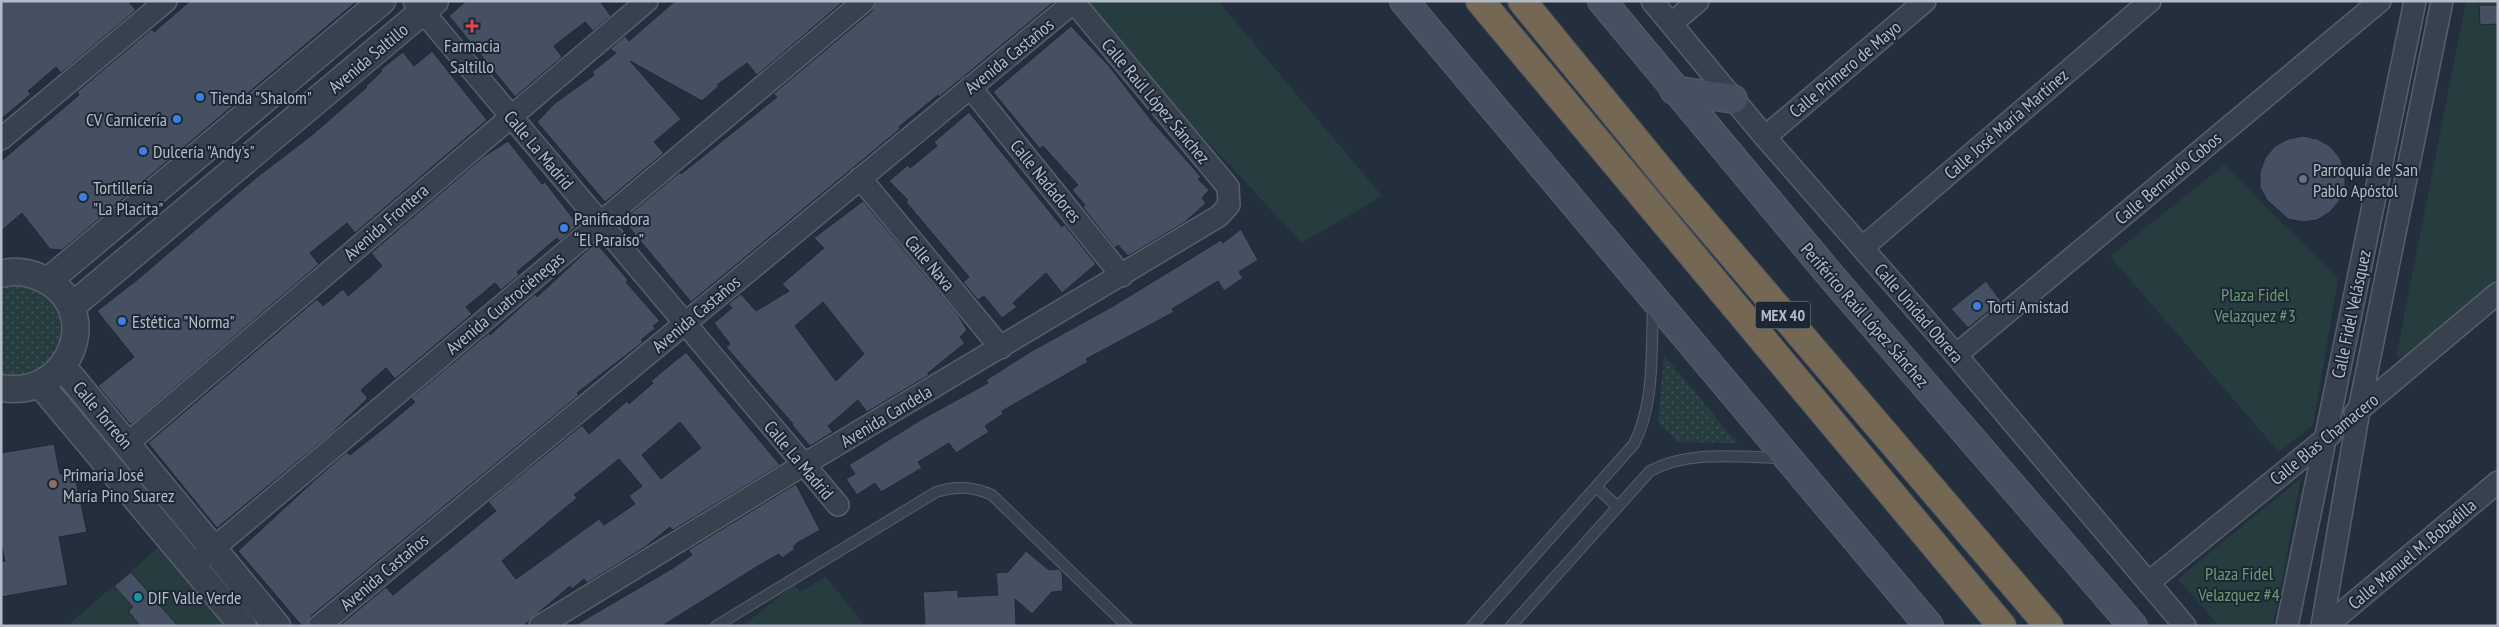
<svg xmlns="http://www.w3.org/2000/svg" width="2499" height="627" viewBox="0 0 2499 627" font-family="'PT Sans Narrow',sans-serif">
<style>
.grass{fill:url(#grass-dots)}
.green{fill:#263c3f}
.building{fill:#455162;stroke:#1f2835;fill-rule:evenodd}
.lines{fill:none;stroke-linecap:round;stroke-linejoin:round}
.service-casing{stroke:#565f6c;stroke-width:12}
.minor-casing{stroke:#565f6c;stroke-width:24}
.tertiary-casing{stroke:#565f6c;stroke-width:29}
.secondary-casing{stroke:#565f6c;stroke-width:30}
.motorway-casing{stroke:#434c59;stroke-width:30}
.service{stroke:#38414e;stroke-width:10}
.minor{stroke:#38414e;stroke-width:21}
.tertiary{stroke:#38414e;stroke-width:26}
.secondary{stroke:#465061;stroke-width:28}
.motorway{stroke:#746855;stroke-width:28}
.health-dot{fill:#e0444e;stroke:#1d2633;stroke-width:2}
.shop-dot{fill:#3f7fe0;stroke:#1d2633;stroke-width:2}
.worship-dot{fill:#6b7280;stroke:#1d2633;stroke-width:2}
.education-dot{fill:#8d6e63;stroke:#1d2633;stroke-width:2}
.culture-dot{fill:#0f9aa8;stroke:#1d2633;stroke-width:2}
.labels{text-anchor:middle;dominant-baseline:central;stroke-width:4;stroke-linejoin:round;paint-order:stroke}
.shield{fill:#1d2633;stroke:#878f9c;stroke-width:1}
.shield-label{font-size:16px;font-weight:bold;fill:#b4bcc9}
.poi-label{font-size:18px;fill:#b4bcc9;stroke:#1d2633;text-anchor:start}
.street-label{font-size:18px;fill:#b4bcc9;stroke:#1d2633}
.park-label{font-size:18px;fill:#6b9a76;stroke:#1d2633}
</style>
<defs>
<pattern id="grass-dots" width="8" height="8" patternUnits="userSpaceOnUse" patternTransform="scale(1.25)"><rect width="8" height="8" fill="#263c3f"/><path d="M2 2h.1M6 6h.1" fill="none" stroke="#435659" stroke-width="1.8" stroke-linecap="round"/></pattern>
</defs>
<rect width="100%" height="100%" fill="#242f3e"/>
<path class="grass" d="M17 285C91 296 62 393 1 374V288Z
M1664 355 1737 443 1678 442 1658 423Z"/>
<path class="green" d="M1088 1H1218L1382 196 1302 243 1194 127Z
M2466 1H2498V278L2405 356 2396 358Z
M2224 165 2338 279 2313 425 2279 452 2110 256Z
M2301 478 2273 626H2219L2178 579Z
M160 546 229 626H67Z
M826 577 865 626H742L794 585 800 592Z"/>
<path class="building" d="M1 1H128L136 10 61 73 56 67 28 91 31 94 1 119Z
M190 1H357L62 250 50 249 22 213 1 231V161L79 95 77 92 152 29 154 32Z
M466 1H600L611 16 593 31 585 22 554 46 562 57 515 97 449 16Z
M675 1H844L757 75 747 63 717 85 719 86 702 101 630 61 681 119 654 142 664 153 605 202 537 122 554 104 594 75 592 72 616 53 610 49 625 36 629 41Z
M876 1H1055L939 97 938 95 899 127 900 129 691 302 623 220 680 172 681 174 777 97 773 94 872 11Z
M2479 5H2498V24L2480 25Z
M1071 26 1109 66 1151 120 1201 177 1198 179 1209 190 1202 198 1206 203 1185 222 1128 256 1118 245 1115 248 1083 207 1085 205 1072 190 1078 185 1043 146 1040 149 993 92Z
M432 51 487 120 355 233 347 223 310 253 319 264 132 424 129 423 98 386 134 357 97 311 137 280 257 177 312 135 367 87 366 86 382 71 380 70 403 52 414 66Z
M969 112 1062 227 1064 224 1096 264 1062 293 1046 273 1013 303 1017 307 1002 318 984 296 978 300 963 282 969 277 906 202 908 200 889 181 908 165 910 168 937 146 934 142Z
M2303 136 2317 139 2330 146 2340 158 2345 172V187L2340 200 2330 212 2317 220 2303 222 2288 219 2267 200 2260 187V172L2265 158 2275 146 2288 139Z
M508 141 542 184 545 182 578 225 560 241 557 238 517 272 519 275 501 290 495 283 466 307 472 314 395 379 386 368 361 390 368 398 331 434 217 528 148 443 317 299 323 306 343 289 348 296 369 278 382 266 371 253 483 157Z
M863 201 958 315 967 330 960 337 965 343 928 373 929 375 867 412 858 400 828 426 833 432 810 446 792 425 793 424 726 347 730 344 714 323 732 308 728 304 741 294 756 311 789 291 782 284 824 248 814 238ZM823 302 864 354 836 381 795 326Z
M1241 229 1258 260 1239 272 1243 278 1224 291 1218 281 1172 309 1174 312 1086 359 1088 362 1002 411 1003 414 985 426 989 432 956 453 949 443 918 462 922 468 881 492 875 483 857 495 846 479 855 474 849 465 922 419 988 383 986 380 1030 352 1115 305 1221 240 1223 243Z
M594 244 596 246 598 245 628 280 626 282 660 321 653 326 656 328 641 340 643 342 577 393 579 395 311 616 307 626H302L238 551 317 478 347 452 350 455 389 424 415 402 411 398 489 333 490 335 535 294 537 297Z
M1986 281 2001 301 1968 328 1951 309Z
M686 352 780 465 673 530 670 527 645 547 587 583 584 579 572 589 570 586 523 626H339L386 587 393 595 496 511 488 502 582 425 589 434 627 401 629 404 653 383 651 381ZM680 422 701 448 661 479 642 455ZM619 459 642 486 629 496 635 504 604 525 599 519 516 579 502 561 577 498 574 495Z
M54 444 60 474 74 472 87 532 59 537 68 585 1 597V562L5 561 1 543V453Z
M796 484 820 530 797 543 793 547 795 549 782 558 779 554 758 566 662 626H574L673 568 692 555 688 550Z
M1026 551 1049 570 1058 569 1062 572 1063 591 1052 592 1032 614 1015 599 1016 626H925L923 592 958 590V597L998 595 996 573 1008 572Z
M131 572 178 626H140L128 611 133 607 114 586Z"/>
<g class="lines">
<g class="service-casing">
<path id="service" d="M1596 487 1617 506
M716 626 936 492C957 486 972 486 992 495L1127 626
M1472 626 1634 444C1655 403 1651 351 1653 305
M1511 626 1650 471C1688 450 1739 457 1781 458"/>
</g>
<g class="minor-casing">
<path id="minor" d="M414 1 838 505
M1652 1 1765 137 1956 355 2185 626
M1671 24 1698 1
M970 87 1122 276
M1765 137 1925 1
M1 139 166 1
M860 178 1001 348
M1862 248 2150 1
M1956 355 2380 1
M2355 413 2498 293
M127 444 647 1
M202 558 864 1
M2148 583 2330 435
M319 626 1074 2
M540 626 803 465 1219 216 1229 205 1228 187 1073 1
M2287 626 2415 1
M2322 626 2359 410 2442 1
M2326 626 2498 482"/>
</g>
<g class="tertiary-casing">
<path id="tertiary" d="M1 274C14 270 27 272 39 277 106 305 73 400 1 388
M48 281 382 1
M71 307 435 1
M63 367 277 626
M40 384 243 626"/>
</g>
<g class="secondary-casing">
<path id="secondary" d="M1404 1 1929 626
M1602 1 1831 276 2133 626
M1674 90 1733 99"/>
</g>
<g class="motorway-casing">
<path id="motorway" d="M1480 1 2002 626
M1522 1 1676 189 2049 626"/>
</g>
<use href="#service" class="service"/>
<use href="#minor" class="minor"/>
<use href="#tertiary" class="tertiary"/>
<use href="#secondary" class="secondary"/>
<use href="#motorway" class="motorway"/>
</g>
<path class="health-dot" d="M469.5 18.5h5v5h5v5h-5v5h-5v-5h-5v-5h5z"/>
<g class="shop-dot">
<circle cx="200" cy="97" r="5"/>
<circle cx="177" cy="119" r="5"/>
<circle cx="143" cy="151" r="5"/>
<circle cx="83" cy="197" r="5"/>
<circle cx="564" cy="228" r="5"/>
<circle cx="1977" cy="306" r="5"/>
<circle cx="122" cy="321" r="5"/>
</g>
<circle class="worship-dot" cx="2303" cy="179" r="5"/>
<circle class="education-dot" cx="53" cy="484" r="5"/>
<circle class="culture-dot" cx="138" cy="597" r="5"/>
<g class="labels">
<rect class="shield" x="1755.5" y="301.5" width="55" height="27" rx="4"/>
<g class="shield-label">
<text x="1783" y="315">MEX 40</text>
</g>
<g class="poi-label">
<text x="472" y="45" text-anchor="middle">Farmacia<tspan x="472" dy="21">Saltillo</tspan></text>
<text x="210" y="97">Tienda "Shalom"</text>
<text x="167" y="119" text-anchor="end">CV Carnicería</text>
<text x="153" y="151">Dulcería "Andy's"</text>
<text x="2313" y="169">Parroquía de San<tspan x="2313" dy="21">Pablo Apóstol</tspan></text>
<text x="93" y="187">Tortillería<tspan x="93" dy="21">"La Placita"</tspan></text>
<text x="574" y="218">Panificadora<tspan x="574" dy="21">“El Paraíso”</tspan></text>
<text x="1987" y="306">Torti Amistad</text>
<text x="132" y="321">Estética "Norma"</text>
<text x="63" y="474">Primaria José<tspan x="63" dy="21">María Pino Suarez</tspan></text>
<text x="148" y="597">DIF Valle Verde</text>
</g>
<g class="street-label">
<text transform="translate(1009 56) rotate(-39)">Avenida Castaños</text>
<text transform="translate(368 58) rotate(-40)">Avenida Saltillo</text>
<text transform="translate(1845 69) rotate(-40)">Calle Primero de Mayo</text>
<text transform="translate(1156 101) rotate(50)">Calle Raúl López Sánchez</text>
<text transform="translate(2006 124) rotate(-41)">Calle José María Martínez</text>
<text transform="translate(539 150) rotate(50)">Calle La Madrid</text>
<text transform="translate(2168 178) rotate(-40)">Calle Bernardo Cobos</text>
<text transform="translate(1046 181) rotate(51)">Calle Nadadores</text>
<text transform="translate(386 222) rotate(-41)">Avenida Frontera</text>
<text transform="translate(930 263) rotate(50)">Calle Nava</text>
<text transform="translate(505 303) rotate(-40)">Avenida Cuatrociénegas</text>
<text transform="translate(1919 313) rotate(49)">Calle Unidad Obrera</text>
<text transform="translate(696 314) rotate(-40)">Avenida Castaños</text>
<text transform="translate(2351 314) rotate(-78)">Calle Fidel Velásquez</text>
<text transform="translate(1865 315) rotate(49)">Periférico Raúl López Sánchez</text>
<text transform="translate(103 415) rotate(50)">Calle Torreón</text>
<text transform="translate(886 416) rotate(-31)">Avenida Candela</text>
<text transform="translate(2324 439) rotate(-39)">Calle Blas Chamacero</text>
<text transform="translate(799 460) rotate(50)">Calle La Madrid</text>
<text transform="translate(2412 554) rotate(-40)">Calle Manuel M. Bobadilla</text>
<text transform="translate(384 572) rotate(-40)">Avenida Castaños</text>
</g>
<g class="park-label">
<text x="2255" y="294">Plaza Fidel<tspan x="2255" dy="21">Velazquez #3</tspan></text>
<text x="2239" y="573">Plaza Fidel<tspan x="2239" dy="21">Velazquez #4</tspan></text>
</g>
</g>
<rect width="2499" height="627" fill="none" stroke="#b4bcc9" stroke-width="5"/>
</svg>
